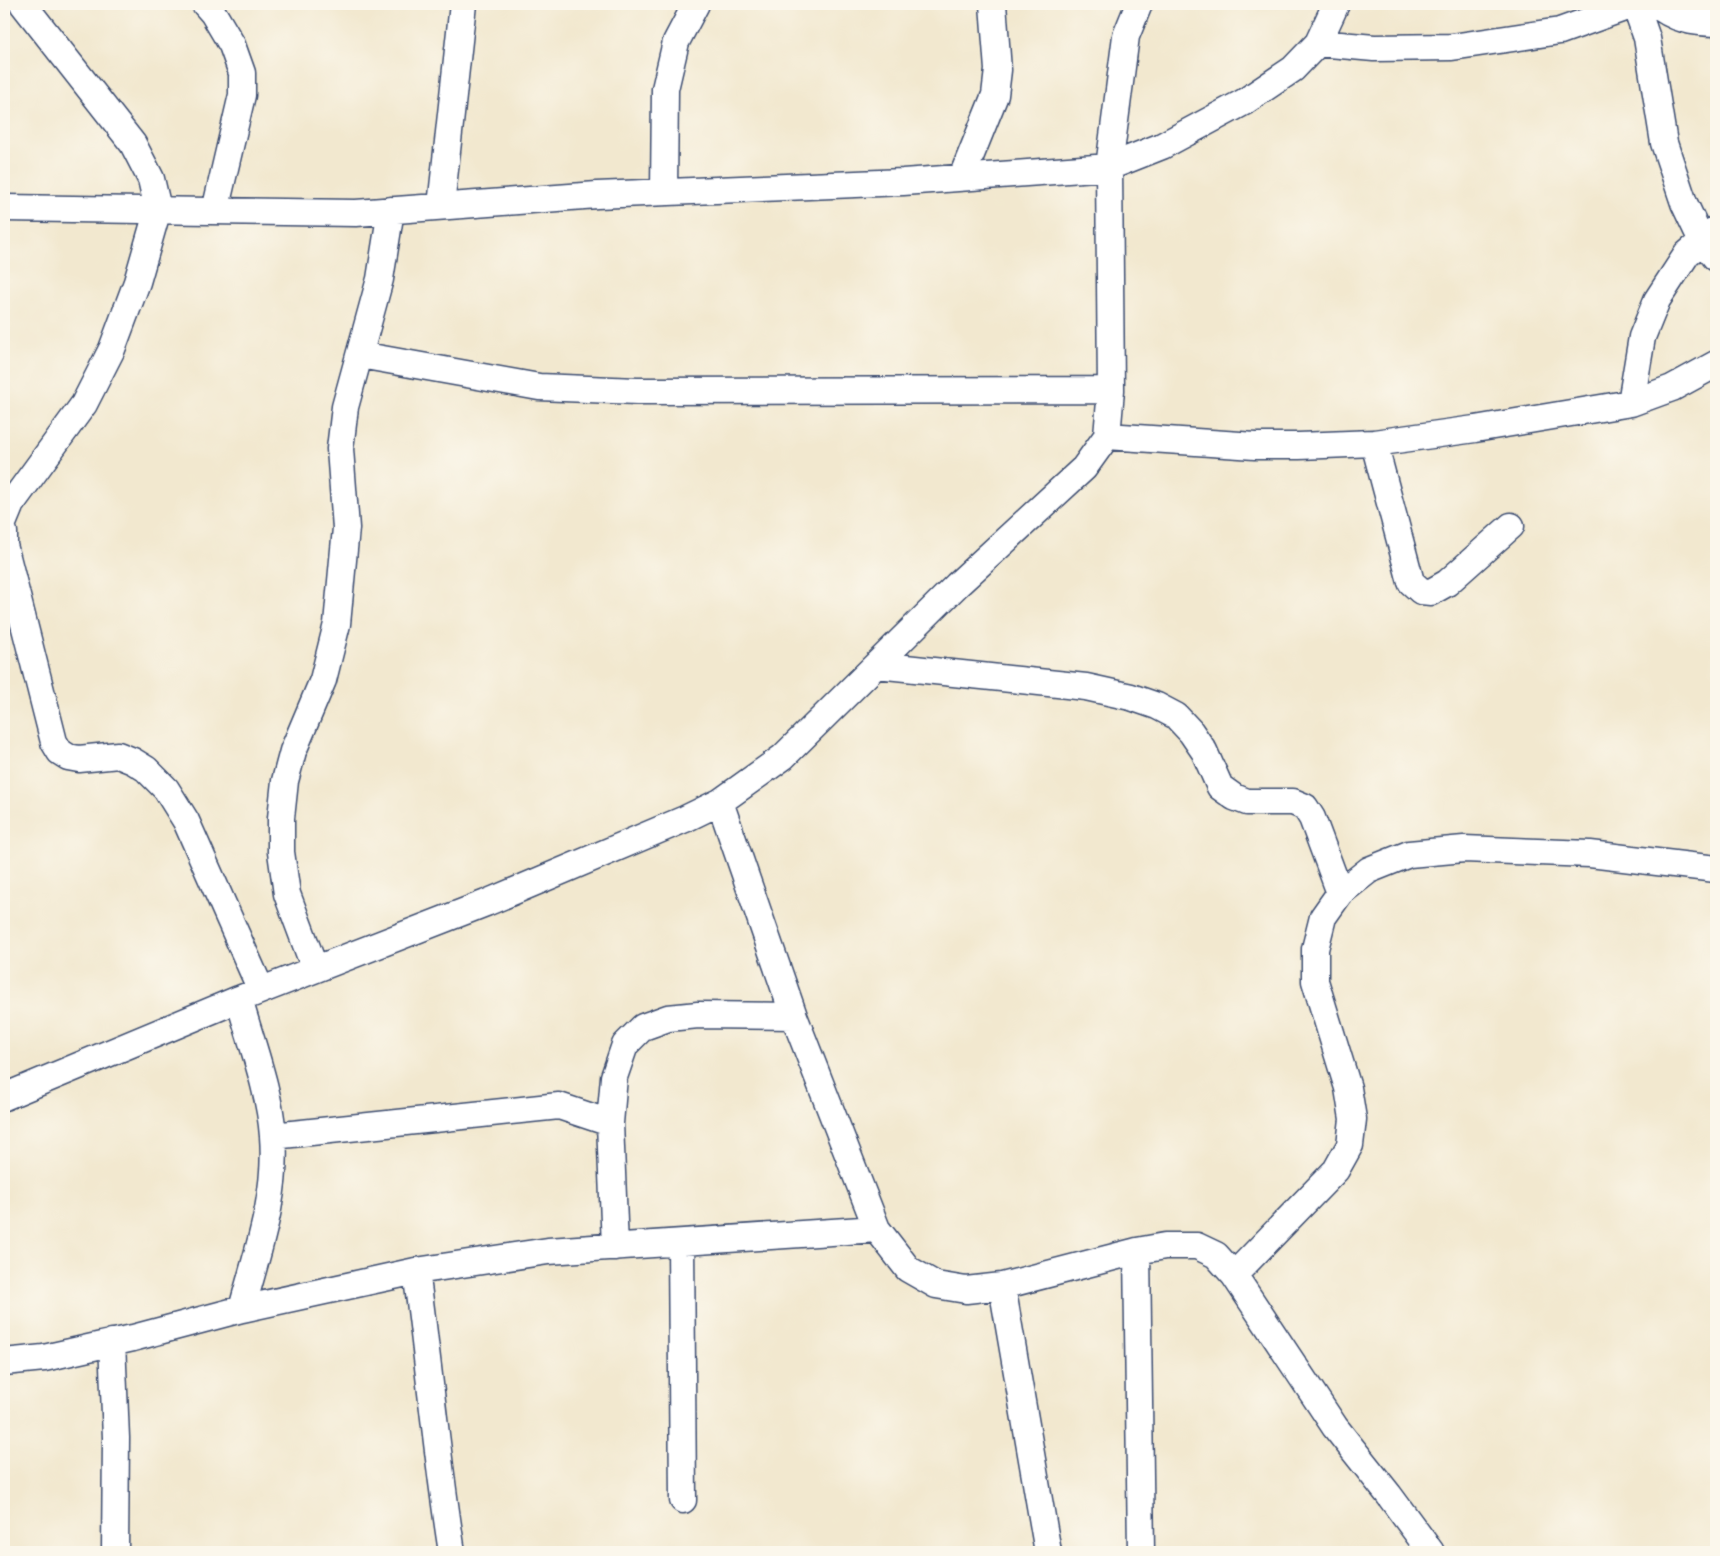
<svg xmlns="http://www.w3.org/2000/svg" width="1720" height="1556" viewBox="0 0 1720 1556" font-family="Mali,sans-serif">
<style>
.lines{fill:none;stroke-linecap:round;stroke-linejoin:round}
.minor-casing{stroke:#3b4b6f;stroke-width:29}
.minor{stroke:#fff;stroke-width:26}
</style>
<rect width="100%" height="100%" fill="#fbf7ec"/>
<filter id="ink" filterUnits="userSpaceOnUse"><feTurbulence type="fractalNoise" baseFrequency=".02" numOctaves="2"/><feDisplacementMap in="SourceGraphic" scale="10" xChannelSelector="R" yChannelSelector="G"/><feConvolveMatrix kernelMatrix="1 2 1 2 8 2 1 2 1" color-interpolation-filters="sRGB"/></filter>
<filter id="wash" filterUnits="userSpaceOnUse"><feTurbulence type="fractalNoise" baseFrequency=".0096" numOctaves="4" result="noise"/><feDisplacementMap in="SourceGraphic" scale="20" xChannelSelector="R" yChannelSelector="G"/><feGaussianBlur stdDeviation="1.12" result="paint"/><feColorMatrix in="noise" values="0 0 0 0 0 0 0 0 0 0 0 0 0 0 0 0 0 1.4 0 .05"/><feComposite in="paint" operator="in"/></filter>
<g filter="url(#wash)">
<rect width="100%" height="100%" fill="#f2e8cf"/>
</g>
<g filter="url(#ink)">
<g class="lines">
<g class="minor-casing">
<path id="minor" d="M205 4 213 13 232 45 242 73V95L215 211
M1635 4 1647 38 1664 143 1684 203 1702 241 1716 258
M1656 4C1673 19 1693 23 1716 23
M1318 43 1374 48 1452 47 1560 31 1635 4
M962 177 995 95 998 70 993 4
M664 192 665 89 676 42 696 4
M441 206 463 4
M4 208 356 213 597 195 903 182 1109 167 1162 146 1244 102 1293 69 1318 43 1336 4
M360 355 539 387 637 391 1111 390
M1631 403 1642 337 1657 300 1687 254 1716 229
M1107 436 1255 446H1299L1374 443 1475 429 1631 403 1672 388 1716 364
M1374 443 1411 582 1421 591 1431 592 1447 583 1511 526
M4 521 11 504 84 404 112 349 137 282 158 209 151 179 133 144 23 4
M4 532V545L54 742 60 752 68 757 79 759 118 755 133 761 146 769 166 789 186 821 261 990
M877 665 1086 687 1131 697 1157 706 1176 716 1191 732 1204 751 1220 787 1234 797 1247 802H1293L1305 807 1312 818 1340 893
M720 802 794 1016 877 1229 908 1269 936 1285 966 1290 1002 1286 1137 1251 1165 1246H1197L1216 1255 1234 1275 1335 1427 1389 1495 1431 1552
M315 969 287 894 281 852V818L285 781 293 751 323 680 337 624 346 528 340 449 345 407 380 279 391 210
M239 999C251 1042 270 1092 273 1136 278 1195 257 1253 242 1309
M4 1097 239 999 486 903 685 819 720 802 783 757 957 585 1084 468 1107 436 1111 390 1109 167 1126 36 1139 4
M273 1136 559 1106 610 1123
M681 1243 683 1500
M615 1247 610 1123 614 1077 625 1045 643 1027 668 1018 698 1015 794 1016
M1137 1251 1141 1552
M416 1271C429 1365 437 1459 452 1552
M1234 1275 1336 1170 1350 1145 1353 1119 1348 1088 1315 981V949L1323 917 1340 893 1369 870 1409 854 1464 849 1590 854 1716 869
M1002 1286 1048 1552
M112 1342 116 1438 115 1552
M4 1362 44 1358 133 1338 242 1309 416 1271 548 1251 877 1229"/>
</g>
<use href="#minor" class="minor"/>
</g>
</g>
<rect width="1720" height="1556" fill="none" stroke="#fbf7ec" stroke-width="20"/>
</svg>
